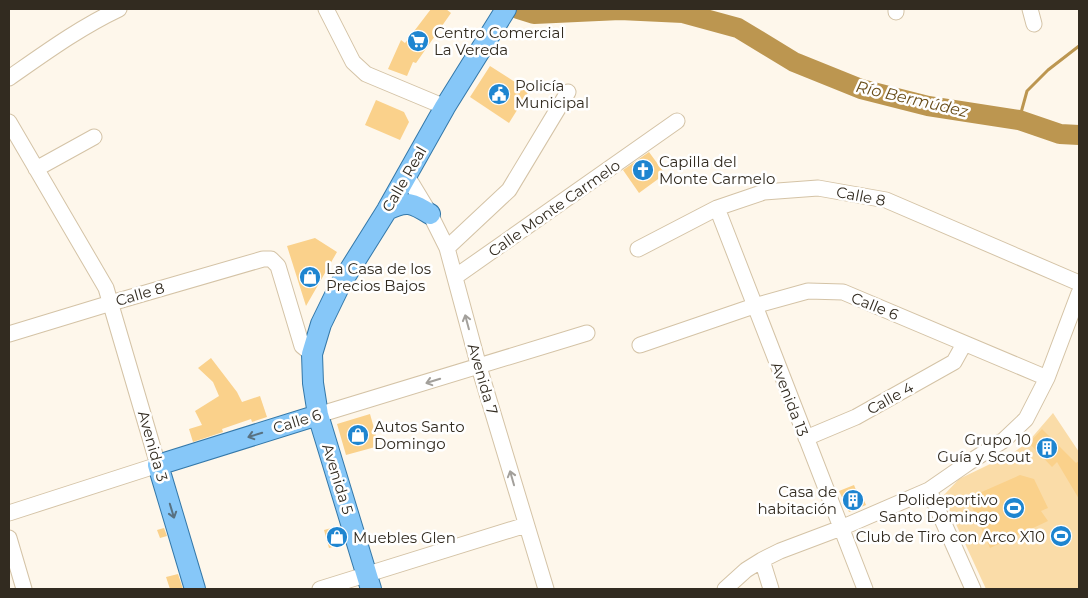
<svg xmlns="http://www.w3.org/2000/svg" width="1088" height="598" viewBox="0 0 1088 598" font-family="Montserrat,sans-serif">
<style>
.green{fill:#fadca8}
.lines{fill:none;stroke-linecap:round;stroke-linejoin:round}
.stream{stroke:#bc9650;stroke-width:3}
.river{stroke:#bc9650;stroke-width:20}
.building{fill:#fad18b}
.minor-casing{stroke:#d4c3a6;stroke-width:17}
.major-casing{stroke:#3478a9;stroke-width:22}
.minor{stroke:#fff;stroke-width:15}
.major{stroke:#86c7f8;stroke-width:20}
.oneway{stroke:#a3a09b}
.oneway2{stroke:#587181}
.labels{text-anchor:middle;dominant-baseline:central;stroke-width:5;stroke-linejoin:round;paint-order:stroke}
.poi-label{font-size:15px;fill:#322b20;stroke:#fff;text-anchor:start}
.street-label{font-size:15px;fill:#322b20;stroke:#fff}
.water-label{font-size:16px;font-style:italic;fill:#684c17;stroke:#fff}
</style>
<rect width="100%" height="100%" fill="#fef7eb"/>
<path class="green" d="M1053 413 1079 452V589H986L943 496 959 479 1013 453 1028 442Z"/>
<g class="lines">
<path class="stream" d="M1019 120 1027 91 1048 70 1079 46"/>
<path class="river" d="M518 9 534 14 620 10 683 13 738 28 794 62 861 89 928 106 1019 120 1060 134 1079 135"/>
</g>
<path class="building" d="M431 9H446L451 13 416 63 413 62 407 76 388 69 401 40 405 43Z
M490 66 529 91 509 123 470 97Z
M376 100 404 112 409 122 400 140 365 125Z
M649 152 665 174 639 193 623 170Z
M315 238 337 252 306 306 287 246Z
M211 358 237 392 242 402 260 396 267 417 252 422 251 419 222 429 223 432 193 442 189 429 202 425 195 411 219 396 213 382 198 368Z
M370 414 379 446 346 455 337 424Z
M1042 429 1076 463 1079 461V499L1057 462 1052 467 1029 443Z
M1020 475 1034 479 1048 508 1041 511 1048 521 990 548 968 498Z
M854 485 858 495 861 494 866 505 849 512 839 491Z
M339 526 345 544 329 548 324 530Z
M164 528 167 536 160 538 157 530Z
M178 574 183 589H170L166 577Z"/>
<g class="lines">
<g class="minor-casing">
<path id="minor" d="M326 9 353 62 366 74 445 107
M896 9V12
M1030 9 1034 24
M9 78C45 53 79 28 119 9
M9 122 106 288 158 465 9 513
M36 169 94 137
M407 176 430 214 447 248 479 367 546 589
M717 208 865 589
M447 248 509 190 568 92
M638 249 717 208 764 192 818 188 886 200 1079 283
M455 277 677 121
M9 334 111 303 263 259H271L278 266 302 346 312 354
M640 345 754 306 808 291 843 292 1047 378
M318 415 587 333
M806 438 856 417 954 362 964 344
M929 490 973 589
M9 538 24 589
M762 560 771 589
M320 589 526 525
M725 589 746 570 762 560 780 551 841 528 929 490 968 463 1004 440 1026 419 1047 378 1079 293"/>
</g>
<g class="major-casing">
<path id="major" d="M387 210C407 200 412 203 430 214
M195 589 158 465 318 415
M371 589 318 415 313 383 312 354 321 324 340 285 387 210 445 107 506 9"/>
</g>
<use href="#minor" class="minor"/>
<use href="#major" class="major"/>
</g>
<defs><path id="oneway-shaft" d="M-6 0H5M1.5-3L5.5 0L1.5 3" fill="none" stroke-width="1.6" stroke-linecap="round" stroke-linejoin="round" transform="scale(1.25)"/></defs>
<g class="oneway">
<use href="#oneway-shaft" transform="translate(467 322) rotate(-105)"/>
<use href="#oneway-shaft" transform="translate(433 381) rotate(163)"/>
<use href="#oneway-shaft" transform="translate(512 478) rotate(-106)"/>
</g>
<g class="oneway2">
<use href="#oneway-shaft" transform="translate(255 435) rotate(163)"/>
<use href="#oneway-shaft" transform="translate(172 511) rotate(73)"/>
</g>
<defs>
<g id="supermarket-disc" transform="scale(1.125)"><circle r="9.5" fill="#1e85d0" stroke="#fff"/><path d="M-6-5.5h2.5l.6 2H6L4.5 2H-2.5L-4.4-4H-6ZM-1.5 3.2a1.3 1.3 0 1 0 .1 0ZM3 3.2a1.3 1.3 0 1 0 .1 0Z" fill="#fff"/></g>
<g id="civic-disc" transform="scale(1.125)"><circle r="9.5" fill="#1e85d0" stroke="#fff"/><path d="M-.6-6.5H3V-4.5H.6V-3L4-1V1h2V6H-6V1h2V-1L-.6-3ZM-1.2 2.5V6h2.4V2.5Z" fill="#fff"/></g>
<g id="church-disc" transform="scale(1.125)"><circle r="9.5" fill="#1e85d0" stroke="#fff"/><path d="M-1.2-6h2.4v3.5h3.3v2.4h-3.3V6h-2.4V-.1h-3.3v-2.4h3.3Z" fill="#fff"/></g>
<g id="shop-disc" transform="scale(1.125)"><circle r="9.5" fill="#1e85d0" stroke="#fff"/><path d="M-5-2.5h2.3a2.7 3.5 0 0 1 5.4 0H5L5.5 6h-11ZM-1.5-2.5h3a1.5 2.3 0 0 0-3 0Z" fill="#fff"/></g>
<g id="building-disc" transform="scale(1.125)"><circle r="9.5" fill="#1e85d0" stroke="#fff"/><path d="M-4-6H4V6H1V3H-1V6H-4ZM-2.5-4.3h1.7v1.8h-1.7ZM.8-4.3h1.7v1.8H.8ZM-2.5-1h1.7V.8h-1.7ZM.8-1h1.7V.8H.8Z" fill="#fff"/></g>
<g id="stadium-disc" transform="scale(1.125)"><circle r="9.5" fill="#1e85d0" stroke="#fff"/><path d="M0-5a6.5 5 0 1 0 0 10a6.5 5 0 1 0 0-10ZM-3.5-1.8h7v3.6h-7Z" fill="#fff"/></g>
</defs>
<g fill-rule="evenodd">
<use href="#supermarket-disc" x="418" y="41"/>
<use href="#civic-disc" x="499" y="94"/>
<use href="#church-disc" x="643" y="170"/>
<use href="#shop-disc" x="310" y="277"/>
<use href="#shop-disc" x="358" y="435"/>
<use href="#building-disc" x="1047" y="448"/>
<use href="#building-disc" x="853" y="500"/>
<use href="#stadium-disc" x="1014" y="508"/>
<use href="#stadium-disc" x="1061" y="536"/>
<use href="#shop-disc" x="337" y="537"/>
</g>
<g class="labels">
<g class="poi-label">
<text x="434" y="32">Centro Comercial<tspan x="434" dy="17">La Vereda</tspan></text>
<text x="515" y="85">Policía<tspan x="515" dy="17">Municipal</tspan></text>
<text x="659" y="161">Capilla del<tspan x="659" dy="17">Monte Carmelo</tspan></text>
<text x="326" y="268">La Casa de los<tspan x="326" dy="17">Precios Bajos</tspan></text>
<text x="374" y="426">Autos Santo<tspan x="374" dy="17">Domingo</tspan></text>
<text x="1031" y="439" text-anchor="end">Grupo 10<tspan x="1031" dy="17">Guía y Scout</tspan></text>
<text x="837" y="491" text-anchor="end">Casa de<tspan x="837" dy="17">habitación</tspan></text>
<text x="998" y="499" text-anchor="end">Polideportivo<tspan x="998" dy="17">Santo Domingo</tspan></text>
<text x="1045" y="536" text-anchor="end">Club de Tiro con Arco X10</text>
<text x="353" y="537">Muebles Glen</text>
</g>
<g class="street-label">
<text transform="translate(404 179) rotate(-60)">Calle Real</text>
<text transform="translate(861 196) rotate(11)">Calle 8</text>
<text transform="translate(554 208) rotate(-35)">Calle Monte Carmelo</text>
<text transform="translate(140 294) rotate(-16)">Calle 8</text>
<text transform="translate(875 306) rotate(22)">Calle 6</text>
<text transform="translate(483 379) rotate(74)">Avenida 7</text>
<text transform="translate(890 398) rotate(-29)">Calle 4</text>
<text transform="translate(790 399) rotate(69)">Avenida 13</text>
<text transform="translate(297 421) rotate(-17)">Calle 6</text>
<text transform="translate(153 446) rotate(74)">Avenida 3</text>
<text transform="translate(338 479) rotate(73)">Avenida 5</text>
</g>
<g class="water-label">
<text transform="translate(912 99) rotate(13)">Río Bermúdez</text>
</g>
</g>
<rect width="1088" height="598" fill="none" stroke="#322b20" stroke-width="20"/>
</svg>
